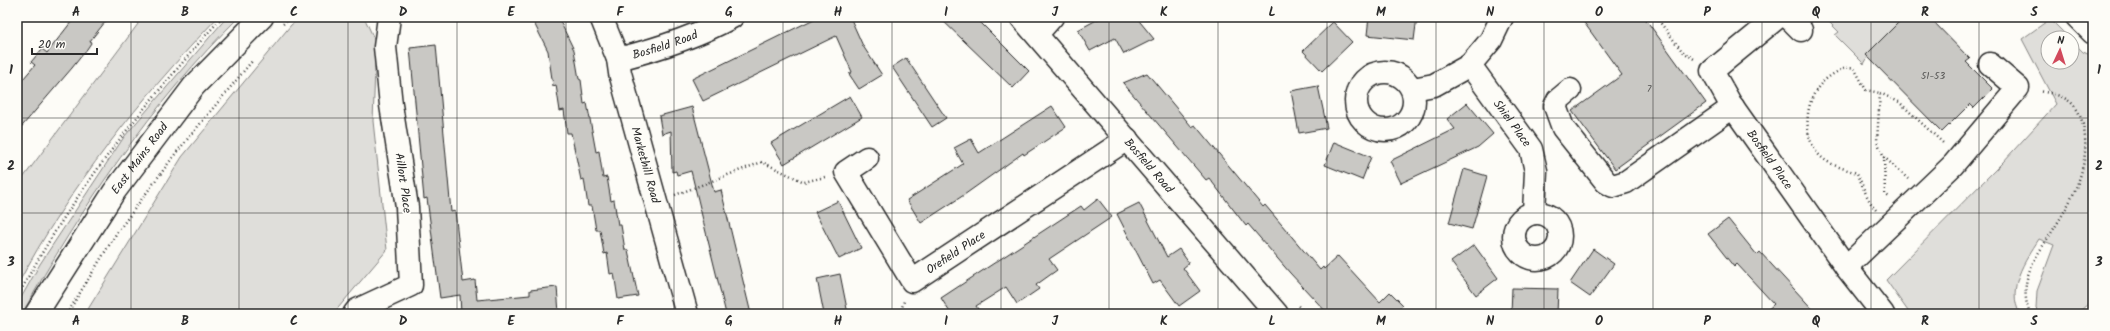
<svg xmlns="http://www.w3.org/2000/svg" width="2110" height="331" viewBox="0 0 2110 331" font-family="Kalam,sans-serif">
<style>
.green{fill:#dfdeda;stroke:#858482}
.building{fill:#c9c8c4;stroke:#2b2b2b}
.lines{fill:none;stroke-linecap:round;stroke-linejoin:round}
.minor-casing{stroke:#2b2b2b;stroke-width:25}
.major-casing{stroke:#2b2b2b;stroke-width:25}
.path{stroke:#2b2b2b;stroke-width:2.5;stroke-dasharray:1 3;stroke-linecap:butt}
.minor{stroke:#fdfcf7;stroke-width:22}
.major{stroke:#fdfcf7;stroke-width:22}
.grid{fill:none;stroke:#2b2b2b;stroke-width:1;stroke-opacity:0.55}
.labels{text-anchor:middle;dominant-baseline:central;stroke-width:4;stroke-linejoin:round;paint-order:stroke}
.number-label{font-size:10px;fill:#525251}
.street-label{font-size:12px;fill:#2b2b2b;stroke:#fdfcf7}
.neatline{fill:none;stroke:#2b2b2b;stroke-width:1.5}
.grid-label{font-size:13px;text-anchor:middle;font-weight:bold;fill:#2b2b2b}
</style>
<rect width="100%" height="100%" fill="#fdfcf7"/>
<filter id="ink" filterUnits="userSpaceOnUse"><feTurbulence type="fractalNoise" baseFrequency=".025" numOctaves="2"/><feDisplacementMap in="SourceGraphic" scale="8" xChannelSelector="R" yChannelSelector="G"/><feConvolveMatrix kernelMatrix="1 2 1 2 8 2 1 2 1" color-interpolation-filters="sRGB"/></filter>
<g filter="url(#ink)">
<path class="green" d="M135 17H218C141 98 69 187 17 286V186L138 24Z
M227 17H239C154 101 80 209 22 314H17V305L40 264 124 137Z
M301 17H364L376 43 373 121 387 250 333 314H85L182 157 291 25Z
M1824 17H1904L1866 55 1868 57 1864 64 1835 35 1839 32Z
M2050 19 2069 38H2048V62H2072V41L2083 52 2093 56V300L2076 314H2042L2036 308 2037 291 2054 245 2039 239C2025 261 2006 288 2020 314H1910L1886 280 2003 162 2056 104 2022 39Z"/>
<path class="building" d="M75 17H109L90 41 91 43 87 49 72 68 17 132V86L35 65 31 62 42 49 47 53Z
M531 17H558L574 50 579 79 581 80 584 104 587 103 596 152 599 151 603 178 607 177 611 201 614 200 618 225H621L625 250H628L638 296 618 299 614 273 610 274 607 253 604 254 600 230H596L592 206H588L584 179 581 180 571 133H567L564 110 560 111 556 85 553 86 548 51Z
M818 17H850L863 46 882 75 859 89 849 74 852 72 836 36 703 101 692 79Z
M939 17H975L1029 71 1013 88Z
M1102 17H1136L1154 39 1124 54 1115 38 1090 51 1078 30Z
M1369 17H1417L1414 40 1367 35Z
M1580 17H1644L1706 103 1615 169 1572 111 1622 75Z
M1904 17H1929L1970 59 1966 62 1993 89 1974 108 1970 104 1942 132 1866 55Z
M1333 22 1352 42 1322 71 1303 51Z
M436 45 451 212 455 211 463 282 475 280 477 300 530 295V290L557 287 559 313 461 314 460 295 440 298 427 198 424 199 410 48Z
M906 58 946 118 932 127 892 67Z
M1147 73 1192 127 1195 125 1263 207 1265 205 1320 270 1323 267 1324 269 1338 256 1380 302 1390 292 1403 305 1393 314H1328L1290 273 1248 224 1246 226 1209 178 1206 180 1123 83Z
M1318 86 1327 128 1299 133 1291 91Z
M850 96 862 117 784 164 771 143Z
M1467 103 1493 134 1478 147 1401 183 1390 161 1455 129 1447 119Z
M1052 106 1066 127 1024 155 1023 153 964 195 921 223 907 200 963 164 954 148 971 139 979 153Z
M692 107 714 192 721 190 751 314H726L691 171 677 175 676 171 672 172 671 131 662 134 659 116Z
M1334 142 1371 157 1362 180 1325 165Z
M1464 169 1487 176 1472 229 1449 223Z
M1098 199 1112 217 1049 259 1057 270 1036 285 1039 289 1017 304 1006 287 976 306 981 314H951L941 298 1081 206 1084 210Z
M838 201 861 248 839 259 815 212Z
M1139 203 1167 257 1179 249 1189 263 1183 268 1200 291 1179 306 1160 280 1153 284 1117 214Z
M1728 219 1757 255 1760 252 1817 314H1763L1774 304 1737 264 1734 267 1708 234Z
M1474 245 1498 278 1476 295 1451 262Z
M1593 249 1614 264 1590 297 1570 283Z
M840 274 848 314H824L817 279Z
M1512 288 1558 289 1557 314H1511Z"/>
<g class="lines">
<g class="minor-casing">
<g id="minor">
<path id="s1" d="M601 17 618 59 620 73 687 314"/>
<path id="s2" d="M1021 17 1277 314"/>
<path id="s3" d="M1778 17 1712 71 1730 103 1846 267 1883 314"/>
<path d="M1788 17 1801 30"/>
<path d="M2077 17 2093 33"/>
<path d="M1037 34 1052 17"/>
<path id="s4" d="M618 59C658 49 696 37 732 17"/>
<path id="s5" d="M1470 65 1531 149 1536 171 1534 213"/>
<circle cx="1385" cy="101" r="29"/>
<path d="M1413 89 1434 85 1470 65 1491 40 1502 17"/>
<path d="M1570 90 1558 100 1555 106 1563 128 1606 182 1613 186 1626 182 1733 107"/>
<path id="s6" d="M867 158 846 172 912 281 1127 139"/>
<circle cx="1537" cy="236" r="23"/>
<path d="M1846 267 1953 165 2018 88 1990 64"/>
<path d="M354 314 357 310 411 285 407 207 391 105 385 47 389 17"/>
</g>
</g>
<g class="major-casing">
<g id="major">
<path id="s7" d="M36 314 114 192 194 86 262 17"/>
</g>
</g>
<path class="path" d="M1656 17 1682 51 1694 59
M283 24 292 17
M1880 93 1899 102 1943 143
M1884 157 1885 194 1889 197
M675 195 762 162 804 182 825 177
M1876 210C1867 200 1863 186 1857 173 1845 169 1830 165 1821 157 1802 139 1804 102 1821 84 1828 76 1839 70 1849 67L1854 68 1866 90 1880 93 1877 141 1884 157 1908 179
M17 298C59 217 114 143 173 74 189 55 205 35 223 17
M1298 306 1306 314
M67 314 116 234 176 153 253 60
M900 314 904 301
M2030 314C2025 302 2024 288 2028 275 2033 259 2044 245 2053 230 2073 199 2092 163 2083 125 2077 100 2063 95 2039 91"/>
<use href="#minor" class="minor"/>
<use href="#major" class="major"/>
</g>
</g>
<path class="grid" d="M131 17V314M239 17V314M348 17V314M457 17V314M566 17V314M674 17V314M783 17V314M892 17V314M1001 17V314M1109 17V314M1218 17V314M1327 17V314M1436 17V314M1544 17V314M1653 17V314M1762 17V314M1871 17V314M1979 17V314M17 118H2093M17 213H2093"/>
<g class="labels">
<g class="number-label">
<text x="1933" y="76">51-53</text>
<text x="1649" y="89">7</text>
</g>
<g class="street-label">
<text stroke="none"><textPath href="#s4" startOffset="49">Bosfield Road</textPath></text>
<text stroke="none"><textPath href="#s5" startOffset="72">Shiel Place</textPath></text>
<text stroke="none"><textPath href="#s7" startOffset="187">East Mains Road</textPath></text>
<text stroke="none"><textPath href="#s3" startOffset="191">Bosfield Place</textPath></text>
<text stroke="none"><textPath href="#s1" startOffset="155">Markethill Road</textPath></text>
<text stroke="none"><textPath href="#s2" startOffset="196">Bosfield Road</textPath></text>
<text transform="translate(403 183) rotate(82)">Aillort Place</text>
<text stroke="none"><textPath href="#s6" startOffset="205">Orefield Place</textPath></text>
</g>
</g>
<rect width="2110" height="331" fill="none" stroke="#fdfcf7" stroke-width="44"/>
<g transform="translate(2060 50) rotate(4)"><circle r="19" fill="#fdfcf7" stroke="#a9a8a5"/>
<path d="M0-3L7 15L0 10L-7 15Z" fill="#d1495b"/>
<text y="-6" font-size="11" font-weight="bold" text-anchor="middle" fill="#2b2b2b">N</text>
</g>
<path d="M32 48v6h65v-6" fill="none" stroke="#2b2b2b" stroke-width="2"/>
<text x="38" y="48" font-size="12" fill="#2b2b2b" stroke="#fdfcf7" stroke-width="3" paint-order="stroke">20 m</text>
<rect x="22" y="22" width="2066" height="287" class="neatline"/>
<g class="grid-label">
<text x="76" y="16">A</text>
<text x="185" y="16">B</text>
<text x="294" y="16">C</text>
<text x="403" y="16">D</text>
<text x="511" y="16">E</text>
<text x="620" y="16">F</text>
<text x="729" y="16">G</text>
<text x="838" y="16">H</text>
<text x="946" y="16">I</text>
<text x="1055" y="16">J</text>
<text x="1164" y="16">K</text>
<text x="1272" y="16">L</text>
<text x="1381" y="16">M</text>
<text x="1490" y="16">N</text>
<text x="1599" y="16">O</text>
<text x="1707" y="16">P</text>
<text x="1816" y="16">Q</text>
<text x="1925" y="16">R</text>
<text x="2034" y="16">S</text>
<text x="11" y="74">1</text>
<text x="2099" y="74">1</text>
<text x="11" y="170">2</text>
<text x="2099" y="170">2</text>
<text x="11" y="266">3</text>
<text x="2099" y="266">3</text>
<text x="76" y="325">A</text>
<text x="185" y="325">B</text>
<text x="294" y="325">C</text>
<text x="403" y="325">D</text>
<text x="511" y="325">E</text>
<text x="620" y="325">F</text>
<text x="729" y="325">G</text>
<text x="838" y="325">H</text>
<text x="946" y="325">I</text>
<text x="1055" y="325">J</text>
<text x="1164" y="325">K</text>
<text x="1272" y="325">L</text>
<text x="1381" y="325">M</text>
<text x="1490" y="325">N</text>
<text x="1599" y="325">O</text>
<text x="1707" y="325">P</text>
<text x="1816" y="325">Q</text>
<text x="1925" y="325">R</text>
<text x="2034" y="325">S</text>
</g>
</svg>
